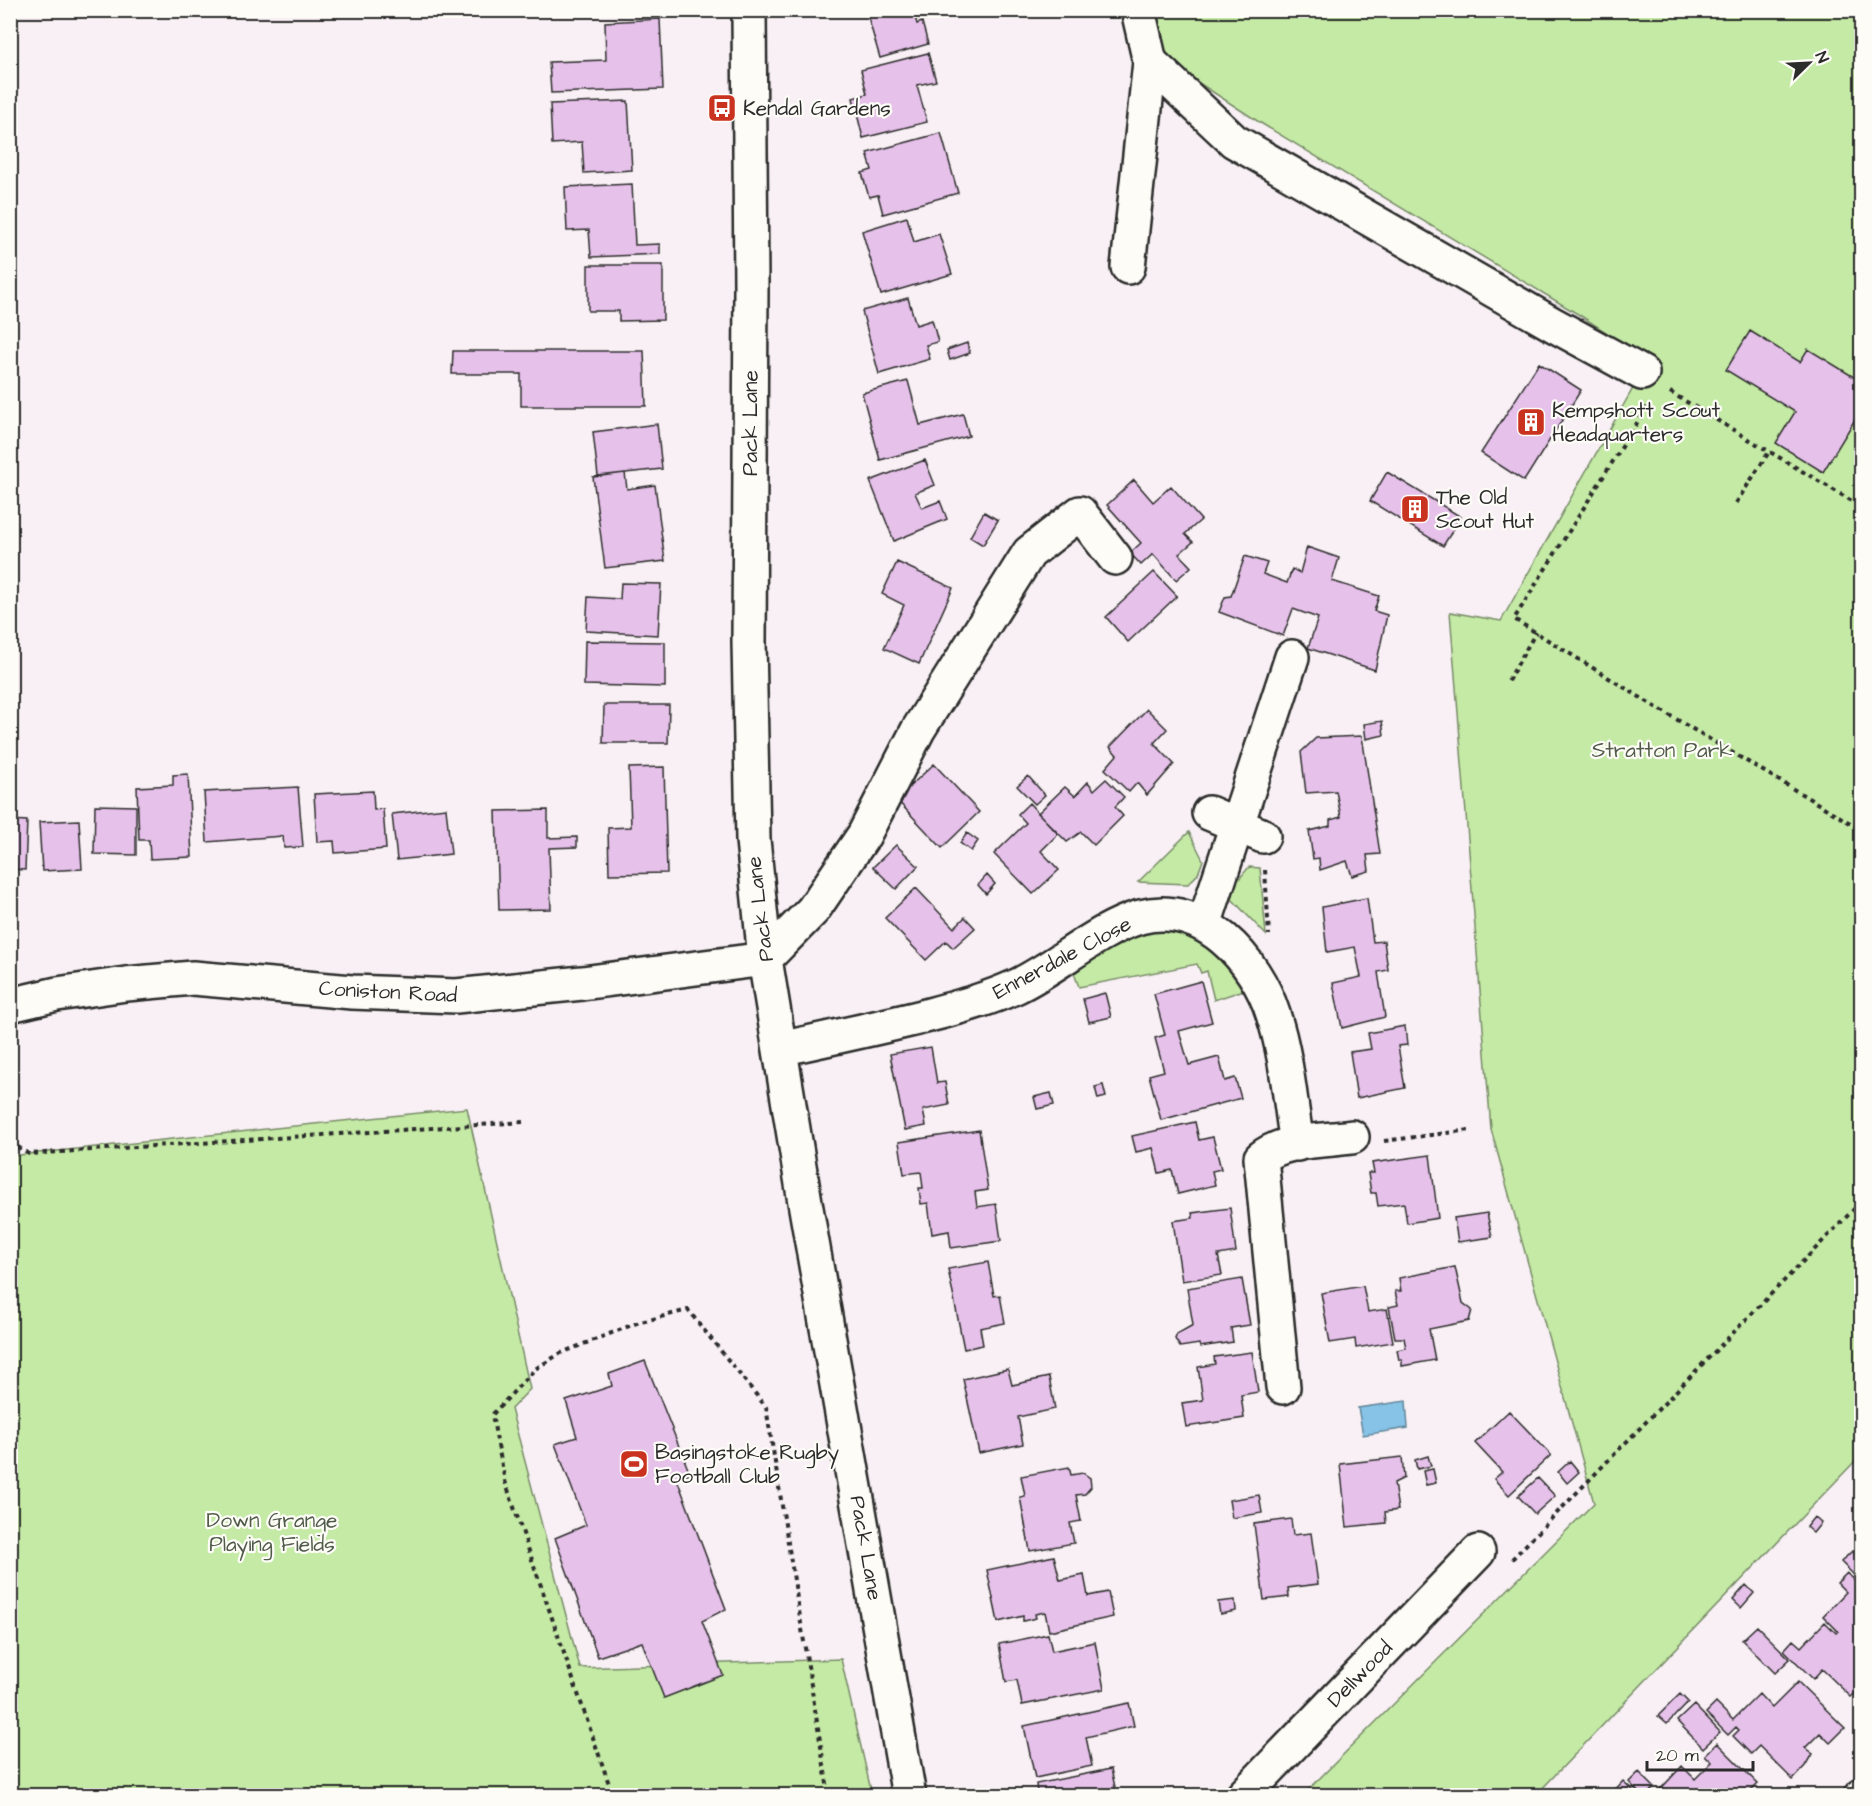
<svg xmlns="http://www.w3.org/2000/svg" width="1872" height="1806" viewBox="0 0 1872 1806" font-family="'Architects Daughter',sans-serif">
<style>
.green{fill:#c4eaa5;stroke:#788a68;stroke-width:1.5}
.water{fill:#86c3e6;stroke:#62869b;stroke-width:1.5}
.building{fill:#e6c1ea;stroke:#2b2b2b;stroke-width:1.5}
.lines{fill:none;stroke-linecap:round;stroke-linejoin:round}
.minor-casing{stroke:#2b2b2b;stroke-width:38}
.path{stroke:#2b2b2b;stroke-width:4;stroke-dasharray:4.5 4.5;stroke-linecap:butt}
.minor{stroke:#fdfcf7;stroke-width:33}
.labels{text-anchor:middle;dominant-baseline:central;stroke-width:4.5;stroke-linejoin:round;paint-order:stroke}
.poi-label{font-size:21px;fill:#2b2b2b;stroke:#fdfcf7;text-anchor:start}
.street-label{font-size:21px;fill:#2b2b2b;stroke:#fdfcf7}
.park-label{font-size:21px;fill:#515b4a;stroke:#fdfcf7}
</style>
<rect width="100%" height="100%" fill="#f8f0f4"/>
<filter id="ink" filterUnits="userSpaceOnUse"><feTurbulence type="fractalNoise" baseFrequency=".0167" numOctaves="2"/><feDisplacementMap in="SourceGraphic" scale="12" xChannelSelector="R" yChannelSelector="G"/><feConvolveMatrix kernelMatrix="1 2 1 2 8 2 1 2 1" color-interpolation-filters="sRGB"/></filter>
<g filter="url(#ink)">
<path class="green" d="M1154 11H1861V1455L1536 1795H1303L1594 1503 1491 1129 1450 612 1501 621 1649 360 1581 316 1259 122 1165 61Z
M1189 832 1203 860 1198 874 1188 884 1138 882Z
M1249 867 1260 868 1266 935 1230 897 1234 885Z
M1137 924 1192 927 1250 988 1214 1000 1207 971 1201 973 1197 964 1079 987 1070 962Z
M467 1108 530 1389 511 1409 580 1668 841 1659 872 1795H11L10 1156Z"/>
<path class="water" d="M1406 1401 1408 1428 1363 1435 1358 1408Z"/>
<path class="building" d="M866 10H913L917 24 922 22 928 44 880 58Z
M660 19 663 89 551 93 549 62 606 60 605 22Z
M928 53 936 81 917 85 927 122 863 138 853 98 867 94 861 70Z
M628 101 632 170 584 173 582 142 552 144 550 104Z
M941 133 958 193 883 214 878 195 869 197 862 173 872 170 867 153Z
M632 184 635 245 660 244V254L591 257 589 230 567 231 565 187Z
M907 217 914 242 939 234 952 274 881 295 862 231Z
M588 265H663V320L619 321V311H588Z
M908 298 916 325 932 320 938 342 926 345 930 359 879 374 862 311Z
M1750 331 1800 362 1808 349 1862 382V408L1823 472 1776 443 1795 412 1726 370Z
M967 343 970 353 950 360 947 350Z
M453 351H644L646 406H521V374H452Z
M1539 363 1581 390 1524 481 1481 453Z
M908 381 920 425 963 414 969 436 880 460 862 393Z
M657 424 662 469 598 476 593 432Z
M925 460 935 485 915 493 922 508 940 501 947 519 894 541 870 481Z
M1387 472 1461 517 1443 546 1370 501Z
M625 473 627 489 655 485 665 561 605 568 593 477Z
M1134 480 1153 502 1171 486 1201 520 1185 534 1193 542 1179 554 1191 567 1176 580 1153 554 1141 565 1130 553 1141 543 1107 505Z
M984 512 998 520 983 545 970 537Z
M1307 547 1339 558 1332 581 1379 596 1374 611 1387 615 1375 670 1308 648 1318 618 1293 609 1283 636 1219 612 1225 597 1231 596 1245 556 1267 563 1263 574 1287 583 1292 569 1300 573Z
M897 562 953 588 919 664 884 648 904 605 882 594Z
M1154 572 1177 596 1128 642 1106 617Z
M621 583 661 584 658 635 586 631 588 597 620 599Z
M585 641 665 642V687L584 685Z
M604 705H669L668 743H603Z
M1147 709 1167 729 1154 743 1174 764 1147 795 1137 783 1129 792 1105 769 1117 755 1110 747Z
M1382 721 1384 735 1366 739 1364 724Z
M1362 736 1380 854 1367 855 1369 871 1352 876 1347 861 1320 870 1319 858 1313 859 1309 831 1330 826V820L1341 817 1336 791 1306 793 1301 752 1316 738Z
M934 764 979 812 942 848 896 799Z
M664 767 667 873 609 874 608 828 631 827 629 768Z
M188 774 192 857 150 859 149 840H139L137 787 173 785V775Z
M1028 776 1045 795 1035 804 1017 786Z
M1106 779 1124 797 1115 807 1123 816 1094 845 1081 832 1067 842 1038 813 1065 787 1075 796 1088 782 1094 790Z
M298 787 303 847 284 848 283 836 207 842 204 792Z
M373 791 374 810 383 809 386 849 335 853 334 841 317 842 314 794Z
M1029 803 1058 834 1041 851 1059 870 1033 894 994 854 1026 823 1018 814Z
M95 805 136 806V855L94 854Z
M446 808 451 854 397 860 392 814Z
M548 810V838L577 837V847L549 848 551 909 499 910 496 811Z
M10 820 27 821 25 870 10 869Z
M79 820 82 869 42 871 39 822Z
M967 833 978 841 971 851 960 843Z
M896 845 918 866 896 889 873 867Z
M987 875 995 884 986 894 978 885Z
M916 888 954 928 965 917 975 928 953 948 946 941 926 960 885 918Z
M1367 898 1373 942 1384 941 1388 970 1378 972 1385 1017 1342 1028 1333 983 1361 977 1355 947 1327 952 1322 907Z
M1201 981 1212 1022 1179 1031 1189 1065 1219 1057 1225 1081 1235 1078 1241 1098 1161 1120 1149 1075 1164 1071 1155 1038 1165 1035 1154 994Z
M1105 993 1111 1017 1089 1022 1083 999Z
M1405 1026 1407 1045 1398 1046 1405 1088 1357 1098 1350 1052 1371 1049 1368 1033Z
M931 1047 937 1083 945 1082 949 1105 923 1110 926 1126 905 1130 890 1054Z
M1103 1085 1106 1097 1098 1099 1095 1087Z
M1051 1093 1054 1105 1037 1109 1034 1097Z
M1195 1122 1199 1140 1213 1137 1221 1169 1212 1171 1215 1185 1178 1194 1172 1170 1159 1173 1153 1148 1136 1152 1132 1136Z
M979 1130 988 1190 975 1192 977 1207 996 1204 1001 1241 951 1248 949 1231 932 1234 928 1203 921 1204 919 1188H923L921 1172 904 1174 899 1142Z
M1430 1155 1438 1218 1407 1223 1404 1203 1378 1206 1376 1193H1371L1368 1173H1374L1372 1163Z
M1230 1208 1236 1252 1218 1255 1222 1275 1182 1281 1173 1221 1193 1218 1192 1213Z
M1487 1213 1492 1237 1458 1242 1454 1218Z
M988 1262 994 1296 1000 1295 1005 1323 980 1328 983 1345 964 1349 948 1269Z
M1455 1267 1463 1303 1472 1310 1469 1321 1429 1329 1435 1360 1402 1366V1360H1399L1397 1350 1406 1348 1404 1338H1395L1389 1307 1398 1305 1395 1291H1401L1399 1278Z
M1242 1279 1250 1325 1231 1328 1233 1342 1200 1347 1199 1344 1180 1347 1175 1339 1177 1334 1193 1325 1187 1288Z
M1363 1286 1368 1312 1387 1309 1393 1342 1356 1348 1355 1339 1330 1343 1321 1293Z
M1252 1352 1258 1392 1241 1395 1244 1418 1186 1427 1182 1403 1203 1400 1198 1367 1215 1364 1214 1357Z
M645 1361 690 1474 677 1479 726 1609 702 1621 723 1675 664 1698 642 1642 598 1657 555 1538 586 1525 555 1444 577 1437 566 1401 612 1386 609 1374Z
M1008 1369 1012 1385 1049 1377 1055 1409 1018 1417 1023 1444 979 1453 963 1379Z
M1509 1411 1551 1455 1509 1495 1494 1479 1502 1472 1475 1443Z
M1428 1456 1431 1466 1417 1469 1415 1460Z
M1402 1457 1404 1478 1394 1483 1398 1510 1385 1512 1386 1523 1347 1527 1340 1464Z
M1570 1461 1579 1472 1567 1483 1558 1472Z
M1069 1467 1071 1475 1083 1473 1090 1478 1091 1487 1085 1494 1076 1495 1081 1521 1070 1523 1074 1543 1030 1551 1020 1497 1025 1496 1021 1476Z
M1433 1469 1436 1483 1426 1485 1423 1471Z
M1538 1478 1555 1496 1535 1514 1518 1496Z
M1259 1495 1262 1513 1232 1518 1229 1500Z
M1814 1517 1821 1523 1813 1533 1806 1527Z
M1291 1519 1293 1535 1311 1533 1318 1584 1288 1588 1289 1597 1264 1600 1254 1524Z
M1852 1551 1862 1560V1583L1841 1562Z
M1054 1556 1060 1580 1084 1575 1088 1596 1108 1592 1113 1617 1049 1631 1045 1612 1035 1614 1036 1618 1023 1621V1616L998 1622 987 1570Z
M1847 1573 1862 1587V1672L1856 1678 1862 1683V1687L1851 1697 1822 1669 1813 1679 1784 1650 1793 1640 1801 1647 1825 1622 1836 1633 1838 1631 1823 1616 1846 1592 1837 1583Z
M1746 1585 1754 1593 1741 1608 1733 1600Z
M1235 1600 1236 1611 1220 1614 1218 1602Z
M1757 1626 1790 1659 1775 1673 1742 1640Z
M1048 1634 1052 1651 1095 1642 1104 1689 1022 1705 1017 1680 1006 1682 999 1644Z
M1798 1682 1845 1728 1830 1743 1820 1733 1805 1748 1813 1754 1806 1766 1793 1780 1759 1746 1751 1754 1733 1736 1739 1730 1736 1727 1728 1735 1706 1713 1716 1703 1733 1720 1759 1694 1772 1708Z
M1680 1694 1688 1702 1667 1724 1658 1716Z
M1129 1703 1134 1726 1086 1737 1092 1766 1035 1778 1024 1726Z
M1694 1705 1720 1732 1703 1748 1677 1721Z
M1717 1743 1758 1784 1746 1796H1657L1656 1794 1682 1766 1695 1779 1712 1762 1705 1755Z
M1111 1769 1117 1796H1029L1037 1793 1036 1784Z
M1639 1772 1654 1787 1646 1796H1642L1629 1782Z
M1623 1781 1639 1796H1617L1613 1792Z"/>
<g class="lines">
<g class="minor-casing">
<path id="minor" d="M749 10 751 288 749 642 753 840 765 959 806 1208 909 1796
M1138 10 1150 62 1234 141 1554 325 1642 373
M1128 267 1150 62
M1209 813 1263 836
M1204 925 1292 657
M10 1005 57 994 126 984 193 978 352 992 456 996 582 983 765 959 813 910 864 835 918 730 1029 553 1080 513 1115 558
M780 1049C826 1039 872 1029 918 1018 951 1009 985 1001 1017 986 1057 967 1098 929 1140 917 1203 900 1256 960 1273 1014 1287 1056 1290 1101 1297 1144
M1283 1387 1261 1158C1284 1139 1324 1141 1352 1137
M1243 1796 1478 1552
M1861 1796 1862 1795"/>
</g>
<path class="path" d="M1670 392 1862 507
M1647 407 1514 619 1654 706 1862 830
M1736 503 1769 452
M1508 681 1536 632
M1265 870 1269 935
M1384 1141 1470 1130
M10 1142 29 1154 524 1122
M1512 1559 1862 1201
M603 1796 611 1790 505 1481 492 1415 535 1369 561 1353 637 1323 688 1310 766 1407 829 1796"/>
<use href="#minor" class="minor"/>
</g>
</g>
<defs>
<g id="bus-square" transform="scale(1.5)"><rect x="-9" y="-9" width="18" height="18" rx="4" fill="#c8321e" stroke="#fdfcf7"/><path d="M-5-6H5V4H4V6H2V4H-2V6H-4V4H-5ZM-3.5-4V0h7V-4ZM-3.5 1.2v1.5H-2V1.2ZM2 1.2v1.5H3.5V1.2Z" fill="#fff"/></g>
<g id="building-square" transform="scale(1.5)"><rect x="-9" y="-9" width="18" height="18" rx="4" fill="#c8321e" stroke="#fdfcf7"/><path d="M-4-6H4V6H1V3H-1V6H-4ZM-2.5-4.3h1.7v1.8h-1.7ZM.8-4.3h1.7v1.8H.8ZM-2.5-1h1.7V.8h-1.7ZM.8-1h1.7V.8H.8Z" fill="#fff"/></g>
<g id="stadium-square" transform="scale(1.5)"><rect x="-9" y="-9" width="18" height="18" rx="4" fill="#c8321e" stroke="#fdfcf7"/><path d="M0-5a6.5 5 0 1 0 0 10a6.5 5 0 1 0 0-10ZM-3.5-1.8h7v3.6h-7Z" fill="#fff"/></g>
</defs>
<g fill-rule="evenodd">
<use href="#bus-square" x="722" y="108"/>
<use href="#building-square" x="1531" y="422"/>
<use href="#building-square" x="1415" y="509"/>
<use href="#stadium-square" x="634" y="1464"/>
</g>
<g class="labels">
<g class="poi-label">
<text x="743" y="108">Kendal Gardens</text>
<text x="1552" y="410">Kempshott Scout<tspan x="1552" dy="24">Headquarters</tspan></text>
<text x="1436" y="497">The Old<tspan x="1436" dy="24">Scout Hut</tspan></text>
<text x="655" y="1452">Basingstoke Rugby<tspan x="655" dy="24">Football Club</tspan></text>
</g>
<g class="street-label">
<text transform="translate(750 423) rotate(-90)">Pack Lane</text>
<text transform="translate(760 909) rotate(-97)">Pack Lane</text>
<text transform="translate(1062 958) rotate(-28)">Ennerdale Close</text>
<text transform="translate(388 992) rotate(3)">Coniston Road</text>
<text transform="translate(866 1548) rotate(80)">Pack Lane</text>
<text transform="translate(1360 1674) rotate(-46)">Dellwood</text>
</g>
<g class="park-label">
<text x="1662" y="750">Stratton Park</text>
<text x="272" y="1520">Down Grange<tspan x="272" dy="24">Playing Fields</tspan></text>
</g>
</g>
<rect width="1872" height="1806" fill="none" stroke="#fdfcf7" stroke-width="36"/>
<rect x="18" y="18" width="1836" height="1770" fill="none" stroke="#2b2b2b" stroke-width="2" filter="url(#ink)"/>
<g transform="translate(1809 63) rotate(66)" stroke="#fdfcf7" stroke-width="4.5" paint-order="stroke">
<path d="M0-4.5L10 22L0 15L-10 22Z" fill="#2b2b2b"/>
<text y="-9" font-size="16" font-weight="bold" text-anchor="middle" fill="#2b2b2b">N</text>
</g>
<path d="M1647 1761v9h106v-9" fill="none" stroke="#2b2b2b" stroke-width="3"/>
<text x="1656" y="1761" font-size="18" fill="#2b2b2b" stroke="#fdfcf7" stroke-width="4.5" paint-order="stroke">20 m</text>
</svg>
